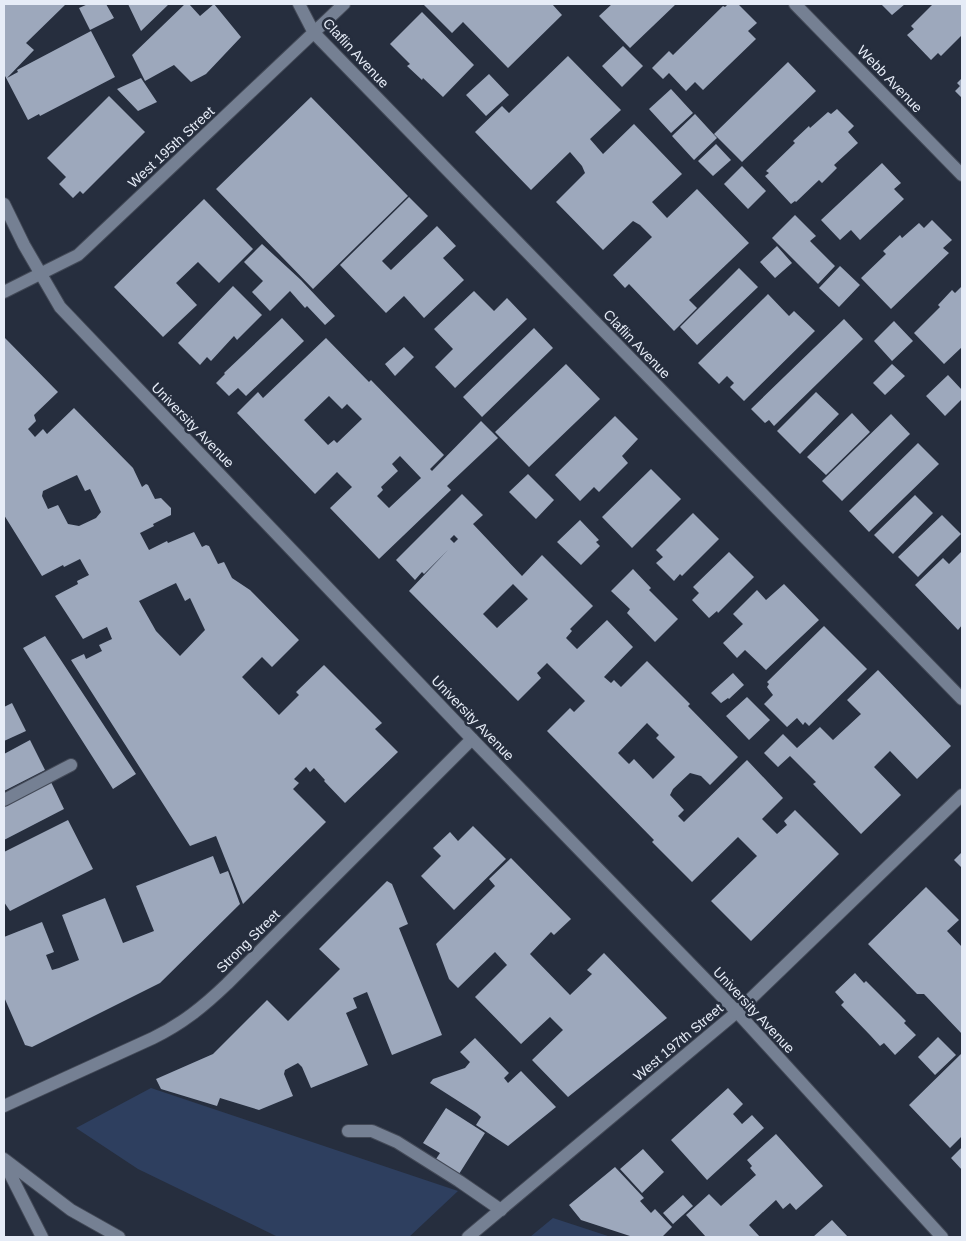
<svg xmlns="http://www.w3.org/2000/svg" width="966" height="1241" viewBox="0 0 966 1241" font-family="Helvetica,sans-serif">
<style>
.green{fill:#2e3f5f}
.building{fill:#9da8bc;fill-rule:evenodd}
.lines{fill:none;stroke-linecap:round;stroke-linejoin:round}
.service-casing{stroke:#434957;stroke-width:14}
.minor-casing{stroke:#434957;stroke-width:14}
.tertiary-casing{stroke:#434957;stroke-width:14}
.service{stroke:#758093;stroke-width:12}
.minor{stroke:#758093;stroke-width:12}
.tertiary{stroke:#758093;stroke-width:12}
.labels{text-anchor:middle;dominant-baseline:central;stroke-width:5;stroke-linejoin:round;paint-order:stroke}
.street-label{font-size:14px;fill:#e6ecf7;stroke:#262e3e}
</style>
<rect width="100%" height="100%" fill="#262e3e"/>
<path class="green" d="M151 1088 458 1191 409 1237H278L138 1169 76 1128Z
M553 1218 611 1237H530Z"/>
<path class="building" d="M4 4H66L26 43 34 50 7 78 18 72 17 70 91 31 115 77 40 116 39 114 28 120 4 74Z
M88 4H106L114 18 90 30 79 8Z
M128 4H169L141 31Z
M185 4H189L200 16 214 4 241 37 206 74 191 82 174 65 145 81 132 55Z
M423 4H552L562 15 508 68 463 22 452 33Z
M612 4H676L630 48 599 16Z
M728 4H738L757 23 748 31 756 39 703 90 695 82 686 91 669 73 663 79 652 68 669 51 673 55 723 6 725 7Z
M881 4H905L892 15Z
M933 4H962V35L941 56 938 53 931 60 907 35 914 29 911 26Z
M422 12 474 65 443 97 423 78 422 80 407 66 410 64 390 44Z
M623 46 643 66 622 87 602 66Z
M568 56 621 110 590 139 603 154 634 124 682 174 652 202 667 218 697 189 749 243 689 300 697 308 674 331 629 284 625 288 613 275 652 237 640 225 633 221 603 250 556 202 585 173 582 166 570 152 531 190 475 132 502 106 509 113Z
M788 62 816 91 742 162 714 134Z
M489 74 509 95 486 116 466 95Z
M141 78 157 102 138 111 117 89Z
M962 78V98L955 91 960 86 957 83Z
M671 89 693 113 671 133 649 109Z
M109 96 145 132 83 194 80 191 73 198 59 184 66 177 47 158Z
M311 97 408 196 313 289 216 189Z
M837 109 854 126 848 132 858 143 834 165 837 168 822 183 819 180 796 202 795 201 791 204 765 176 769 173 766 171 795 143 793 141 809 126 810 128 828 112 831 114Z
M695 114 717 138 694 160 672 136Z
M716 144 731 160 713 176 698 161Z
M882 163 901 183 894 189 904 199 860 240 851 230 840 240 821 220Z
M742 166 766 191 748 209 724 184Z
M409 197 428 216 382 261 391 270 437 226 456 246 443 258 464 280 424 318 404 296 386 313 340 265Z
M204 199 253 249 219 283 198 262 176 283 197 305 163 337 114 287Z
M795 215 816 236 810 241 835 266 818 284 772 238Z
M932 220 952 240 943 248 949 253 891 309 861 278 886 254 883 251 900 235 902 238 919 223 924 228Z
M262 244 301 280 335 316 325 325 307 306 305 308 290 291 270 311 252 292 263 281 244 262Z
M777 246 792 263 775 278 760 262Z
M840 266 860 285 839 307 819 288Z
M739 268 758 287 697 345 680 327Z
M233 286 262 315 237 340 234 336 211 361 207 357 200 365 178 343Z
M962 286V347L944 364 914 333 940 307 938 305 952 290 955 293Z
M474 291 494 311 507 298 527 319 455 388 435 367 453 349 434 329Z
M768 294 789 316 794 311 815 331 744 401 730 387 734 383 727 376 719 384 698 363Z
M282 318 304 341 246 396 238 388 229 396 216 383 225 374 224 373Z
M844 319 863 339 774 426 769 420 765 423 751 409Z
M894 321 913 341 892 361 874 341Z
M534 328 553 348 482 417 463 397Z
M5 338 58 392 34 415 36 421 28 429 35 437 43 429 47 434 74 408 133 468 142 487 146 484 148 485 155 499 161 498 171 508V515L153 524 154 526 140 533 149 550 167 541 168 543 194 532 202 547 206 545 209 546 218 564 224 562 232 578 250 590 299 640 272 667 262 657 242 677 279 715 299 695 296 692 324 665 382 723 375 729 398 752 345 803 324 781 325 780 314 768 310 772 306 767 294 779 299 783 293 789 326 822 243 904 216 836 190 846 71 660 84 654 86 659 102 651 99 645 112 639 107 627 83 639 55 596 78 584 77 581 89 575 80 559 64 567 63 565 42 576 4 515V340ZM77 475 85 491 90 489 101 512 96 518 79 526 68 524 58 505 48 509 42 496 43 491ZM176 583 185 601 190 598 205 630 180 656 156 631 139 601Z
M326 338 369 382 371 380 444 455 430 469 432 471 481 421 498 438 447 486 451 490 379 559 330 508 352 487 337 472 315 494 237 413 258 392 263 398ZM329 396 342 409 347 404 362 419 337 443 334 440 328 445 304 420ZM400 456 421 478 389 508 377 496 383 490 381 487 398 471 392 464Z
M404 347 414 357 395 376 385 364Z
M566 364 600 399 529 467 495 432Z
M892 364 905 376 885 395 873 383Z
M948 375 962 390V399L945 416 926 396Z
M816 392 839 414 800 454 777 431Z
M852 413 870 432 826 475 807 457Z
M891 414 910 434 842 501 822 481Z
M615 416 638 439 622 456 628 463 599 492 594 487 580 501 555 475Z
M918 443 939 464 869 532 849 511Z
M651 469 681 499 632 548 602 517Z
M528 474 554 500 536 519 509 492Z
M462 494 483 515 473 524 522 576 542 555 593 606 570 629 572 631 566 638 577 649 607 620 633 647 604 677 611 683 614 680 621 687 647 661 690 704 688 706 738 757 710 785 701 776 690 773 673 789 670 795 684 810 678 816 684 822 747 760 783 798 762 819 777 834 787 825 784 821 795 810 839 854 751 941 711 901 757 856 738 837 692 882 652 842 654 840 547 731 570 708 574 712 585 701 547 663 537 673 541 678 518 701 409 591 448 550 424 574 422 572 415 580 396 560ZM454 535 458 539 454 543 450 539ZM513 584 528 599 497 628 483 614ZM647 723 659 735 656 738 675 757 653 779 634 759 629 764 618 753Z
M915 495 933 513 893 554 874 535Z
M693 513 719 539 682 576 680 574 674 581 656 563 663 557 656 550Z
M942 515 961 534 918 577 898 557Z
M580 520 599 540 596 542 600 546 581 565 557 542Z
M962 551V625L958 630 915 585 943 558 949 564Z
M729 552 754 577 718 613 717 611 709 618 692 600 699 593 693 587Z
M633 569 651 588 649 590 678 619 655 642 627 613 630 609 611 591Z
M784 584 819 620 766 670 745 650 737 658 723 643 743 624 733 614 757 590 766 600Z
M824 626 867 669 809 726 805 722 803 725 797 718 787 727 764 704 773 695 767 687 769 684 767 682Z
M45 636 136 774 113 789 23 648Z
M878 670 951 746 917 779 890 751 874 767 901 795 861 834 813 784 816 782 790 756 778 767 764 753 783 734 797 748 820 727 833 740 861 714 847 700Z
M733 673 744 685 729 699 728 698 721 703 711 693Z
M747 697 770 720 749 740 726 716Z
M12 703 26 731 4 741V707Z
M30 740 45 770 4 791V754Z
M50 780 64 809 4 840V804Z
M68 820 93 869 10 911 4 902V852Z
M473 826 506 859 454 910 421 876 441 856 433 848 450 832 458 841Z
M962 852V868L954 860Z
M213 856 220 874 228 871 240 904 160 983 32 1047 25 1045 4 997V937L42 922 54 952 46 955 52 970 59 968 79 960 62 915 105 898 123 943 154 931 136 886Z
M511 858 571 919 554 935 551 932 530 954 570 995 592 974 587 970 604 953 667 1018 568 1097 532 1060 563 1030 550 1017 521 1044 475 997 507 965 495 952 458 988 449 979 436 944 495 886 489 879Z
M387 881 392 884 408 924 399 928 442 1035 392 1055 367 992 353 998 357 1008 346 1013 368 1065 311 1088 302 1067 298 1063 285 1070 284 1074 293 1096 259 1110 220 1098 217 1106 161 1089 156 1079 213 1054 267 1000 288 1021 340 969 319 949Z
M926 887 959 920 947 931 962 947V1034L924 994H917L868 944Z
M855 973 864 983 866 981 906 1021 904 1023 916 1035 895 1055 884 1043 880 1046 870 1035 841 1005 844 1002 835 992Z
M938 1037 956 1055 935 1075 918 1057Z
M475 1038 509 1073 504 1078 508 1083 521 1071 556 1107 508 1146 476 1125 481 1117 477 1113 430 1083 433 1079 465 1068 470 1062 460 1052Z
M962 1053V1136L950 1148 909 1105Z
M728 1088 743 1104 733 1114 742 1124 752 1115 764 1128 707 1180 671 1140Z
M446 1108 485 1133 459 1174 436 1159 440 1153 423 1143Z
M776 1134 823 1186 796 1210 790 1203 783 1209 776 1200 749 1225 760 1237H706L686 1215 709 1194 721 1206 756 1175 750 1168 752 1166 747 1160Z
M962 1147V1170L951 1158Z
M643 1149 664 1172 642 1193 620 1169Z
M615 1167 644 1198 640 1201 651 1213 655 1209 672 1227 662 1237H633L581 1220 569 1205Z
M683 1195 693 1206 673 1224 663 1213Z
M832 1220 848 1237H813Z"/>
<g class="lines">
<g class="service-casing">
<path id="service" d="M4 800 71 765
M348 1131H372L397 1142 459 1181 501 1210"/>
</g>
<g class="minor-casing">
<path id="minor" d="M299 4 314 33 962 699
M795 4 962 175
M4 292 78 255 344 4
M4 1106 153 1038C182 1024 204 1006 227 984L472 739
M468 1237 737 1012 962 795"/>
</g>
<g class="tertiary-casing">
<path id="tertiary" d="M4 204 24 245 60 307 472 739 737 1012 942 1237
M4 1159 71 1210 119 1237
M4 1162 42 1237"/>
</g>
<use href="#service" class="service"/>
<use href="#minor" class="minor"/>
<use href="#tertiary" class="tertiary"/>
</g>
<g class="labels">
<g class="street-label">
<text transform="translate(356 53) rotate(47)">Claflin Avenue</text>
<text transform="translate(890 79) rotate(46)">Webb Avenue</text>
<text transform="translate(171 147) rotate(-43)">West 195th Street</text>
<text transform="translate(637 344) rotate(46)">Claflin Avenue</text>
<text transform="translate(193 425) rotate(46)">University Avenue</text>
<text transform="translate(473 718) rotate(46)">University Avenue</text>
<text transform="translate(248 941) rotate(-45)">Strong Street</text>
<text transform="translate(754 1010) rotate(47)">University Avenue</text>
<text transform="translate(678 1042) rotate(-40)">West 197th Street</text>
</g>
</g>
<rect width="966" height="1241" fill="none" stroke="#e6ecf7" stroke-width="10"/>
</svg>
